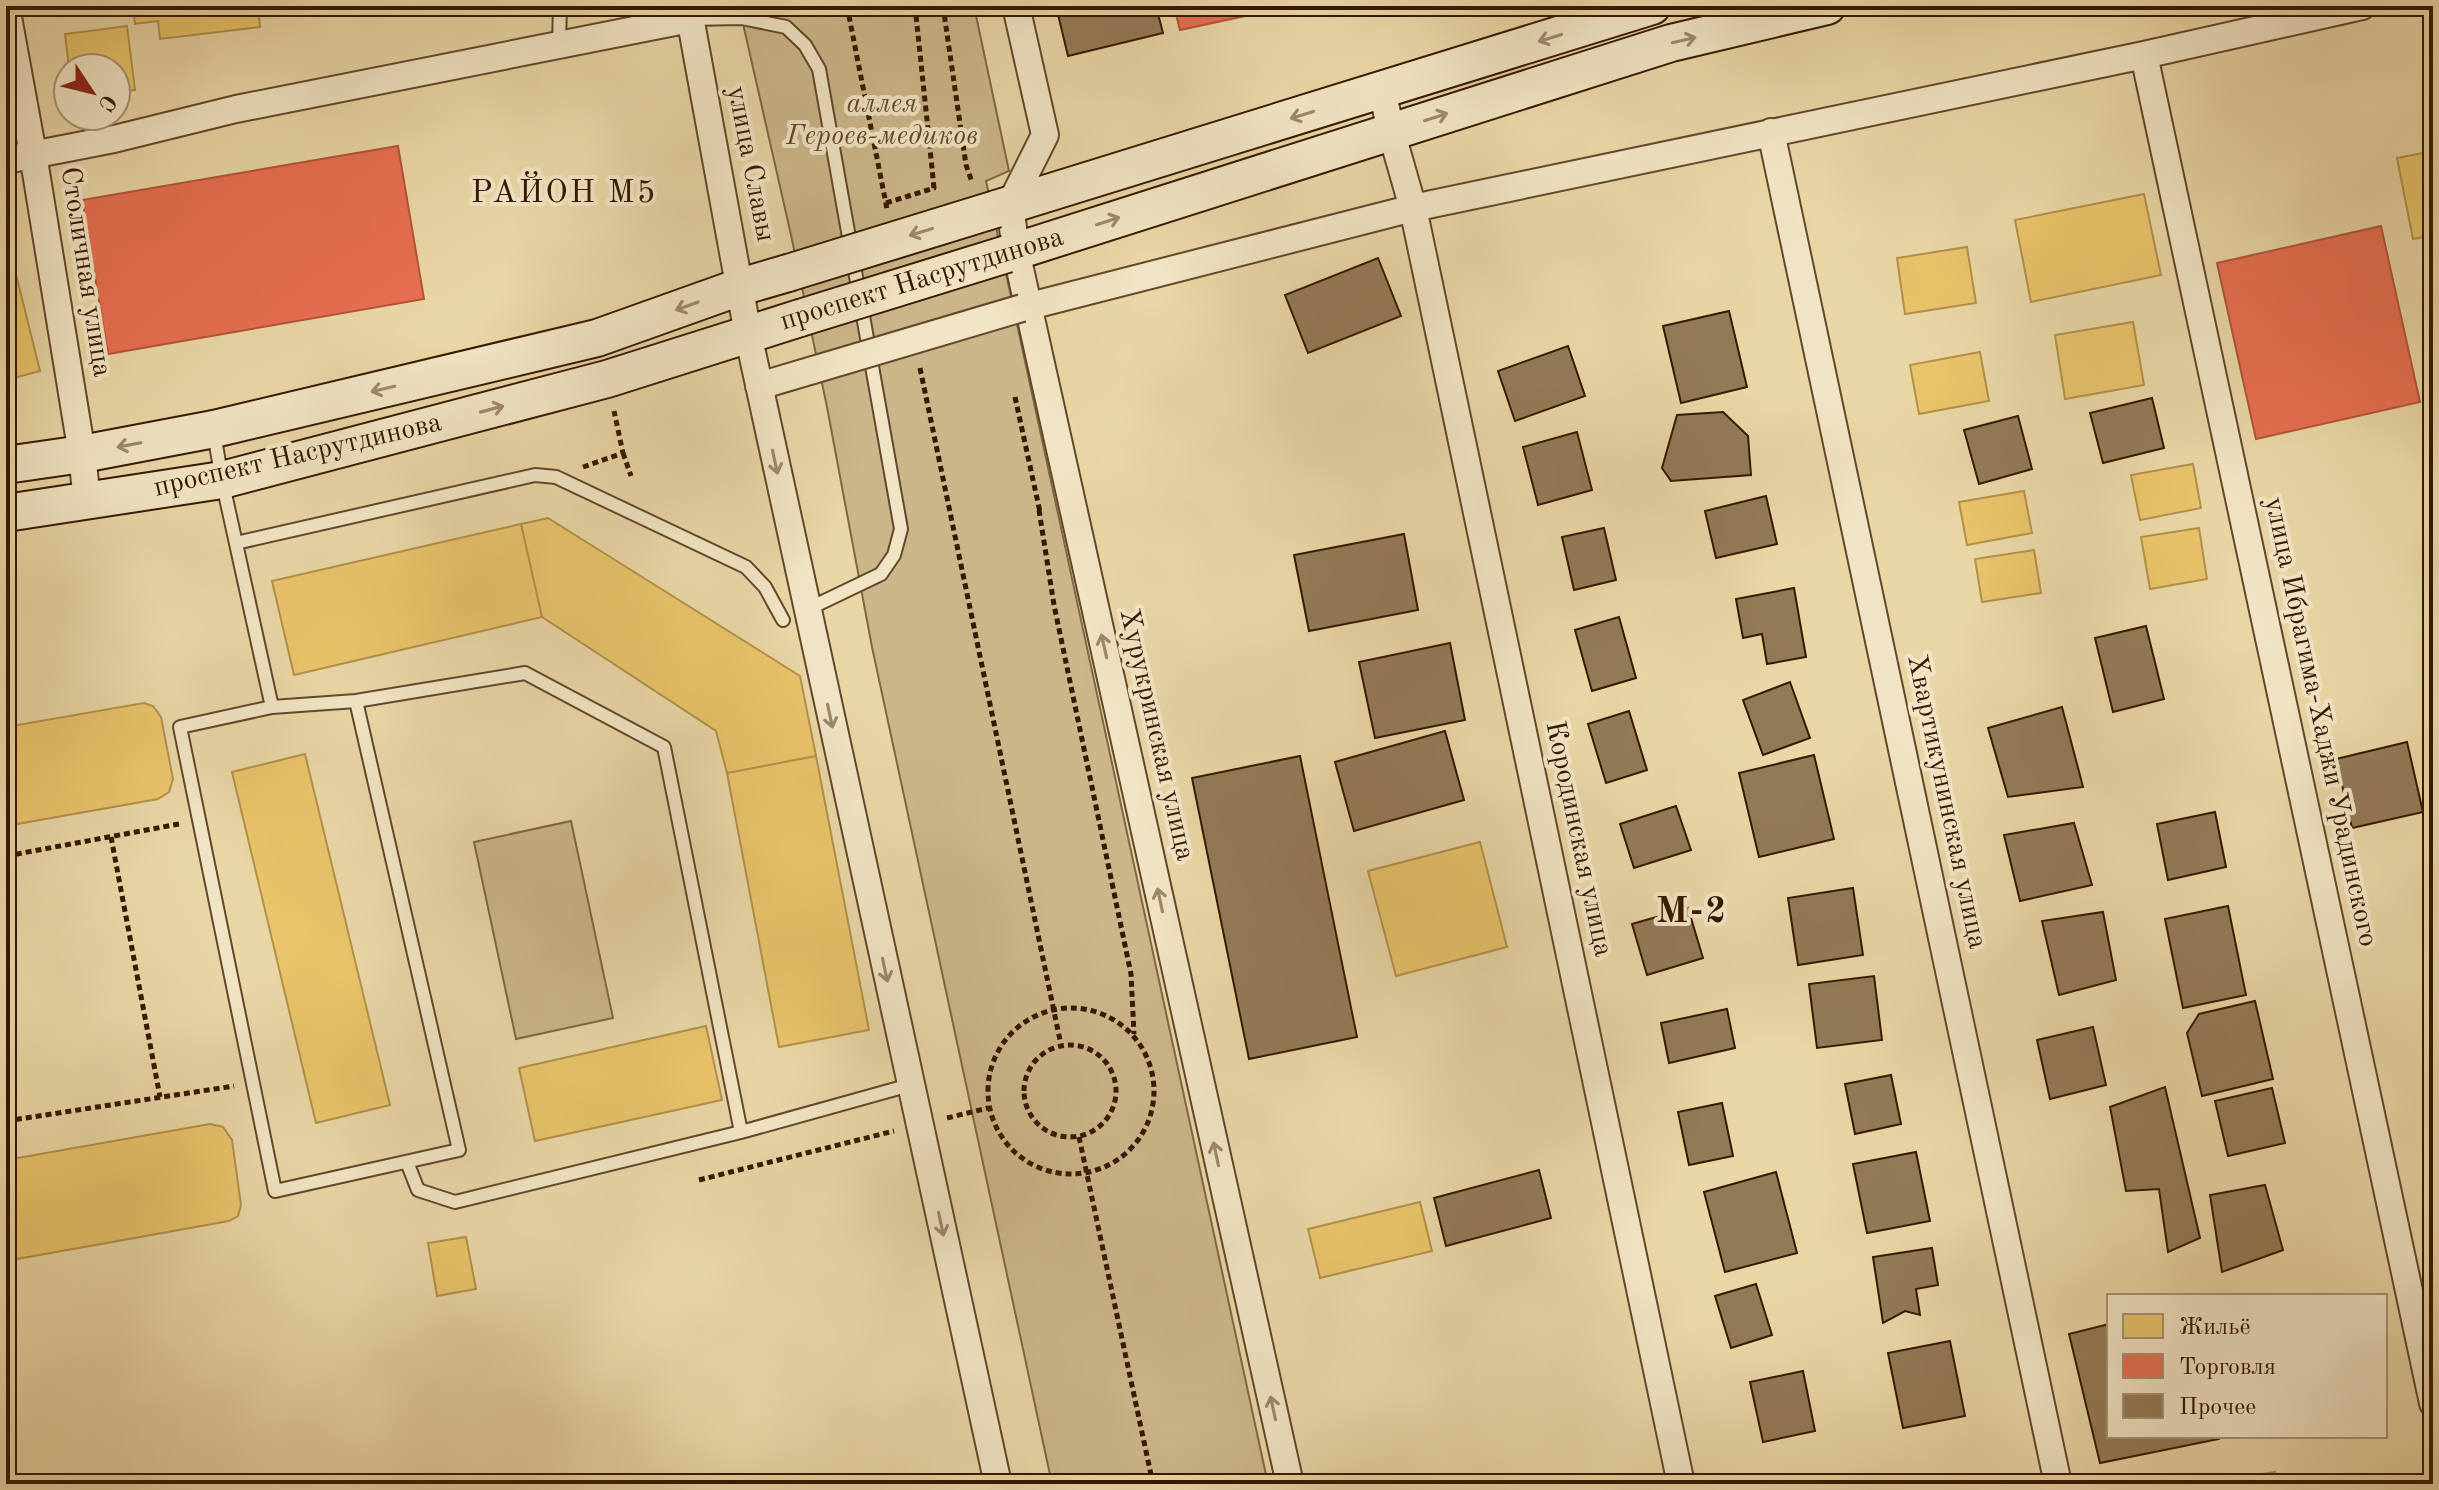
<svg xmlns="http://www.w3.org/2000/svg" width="2439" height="1490" viewBox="0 0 2439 1490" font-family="'Old Standard TT',serif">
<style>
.green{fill:#cbb689;stroke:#806646;stroke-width:2}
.homes{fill:#e9c46a;stroke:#b3904b;stroke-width:2}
.shops{fill:#e76f51;stroke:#b2553a;stroke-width:2}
.building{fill:#937a57;stroke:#361703;stroke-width:2}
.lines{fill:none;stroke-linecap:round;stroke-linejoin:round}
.lane-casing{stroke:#63472c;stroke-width:16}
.street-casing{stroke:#63472c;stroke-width:30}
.secondary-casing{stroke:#361703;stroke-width:40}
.path{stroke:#361703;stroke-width:5;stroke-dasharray:6 4;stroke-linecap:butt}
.lane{stroke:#f1e4c4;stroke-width:12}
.street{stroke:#f1e4c4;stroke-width:26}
.secondary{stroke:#f1e4c4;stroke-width:36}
.street-bridge-casing{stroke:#63472c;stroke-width:30;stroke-linecap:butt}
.secondary-bridge-casing{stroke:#361703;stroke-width:40;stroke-linecap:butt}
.street-bridge{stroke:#f1e4c4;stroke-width:26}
.secondary-bridge{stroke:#f1e4c4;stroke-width:36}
.oneway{stroke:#9d886d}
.labels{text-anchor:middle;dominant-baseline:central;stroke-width:8;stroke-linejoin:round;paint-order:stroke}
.park-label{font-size:28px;font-style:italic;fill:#63472b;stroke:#f1e4c4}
.street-label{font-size:28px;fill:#361703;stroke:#f1e4c4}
.quarter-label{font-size:32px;letter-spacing:2px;fill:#361703;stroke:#f1e4c4}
.district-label{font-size:36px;font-weight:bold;letter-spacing:2px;fill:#361703;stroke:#f1e4c4}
</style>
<rect width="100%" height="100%" fill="#e9d6a5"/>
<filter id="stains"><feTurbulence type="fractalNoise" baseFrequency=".0025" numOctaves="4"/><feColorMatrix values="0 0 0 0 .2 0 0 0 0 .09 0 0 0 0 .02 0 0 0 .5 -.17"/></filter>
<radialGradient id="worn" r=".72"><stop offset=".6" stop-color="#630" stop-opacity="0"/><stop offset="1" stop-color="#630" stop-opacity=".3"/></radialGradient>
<path class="green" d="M739 6H974L1009 171 986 181 1268 1484H1052L872 647 827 407 791 235Z
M571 821 613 1018 516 1039 474 842Z"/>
<path class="homes" d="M133 6H258L260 27 160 39 158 21 135 24Z
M127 26 135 90 116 92V68H69L65 34Z
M2433 151V235L2413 239 2397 158Z
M2144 194 2161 275 2031 302 2015 220Z
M1967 247 1976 303 1905 314 1897 258Z
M11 254 40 371 6 380V255Z
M2133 322 2144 385 2065 399 2055 335Z
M1980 352 1989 401 1919 414 1910 365Z
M2193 464 2201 508 2140 520 2131 475Z
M2024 491 2032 533 1967 545 1959 502Z
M548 518 800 676 816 756 727 773 716 731 542 617 521 524Z
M521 524 542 617 294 675 272 581Z
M2199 528 2207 579 2150 589 2141 537Z
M2034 550 2041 593 1982 602 1975 559Z
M144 703 153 706 161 717 173 779 169 792 158 799 6 826V727Z
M305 754 390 1105 316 1123 232 772Z
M816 756 869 1030 779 1047 727 773Z
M1480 842 1507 947 1396 976 1368 871Z
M706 1026 722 1100 535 1141 519 1068Z
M210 1124 223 1127 232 1140 241 1205 238 1216 229 1221 6 1261V1160Z
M1420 1202 1432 1251 1320 1278 1308 1229Z
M466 1237 476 1289 437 1296 428 1243Z
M2275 1472 2277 1484H2219L2218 1481Z"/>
<path class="shops" d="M1174 6H1292L1180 30Z
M398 146 424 299 108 354 82 200Z
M2381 226 2420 402 2256 439 2217 263Z"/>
<path class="building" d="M1056 6H1156L1163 33 1068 56Z
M1378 258 1401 316 1308 353 1285 295Z
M1729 311 1747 387 1681 403 1663 326Z
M1568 346 1585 396 1515 421 1498 371Z
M2152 398 2164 448 2103 463 2090 413Z
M1723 412 1748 436 1751 475 1671 481 1662 468 1677 415Z
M2018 416 2032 469 1979 484 1964 430Z
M1577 432 1592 490 1538 505 1523 447Z
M1766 496 1777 544 1716 558 1705 511Z
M1604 528 1616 580 1574 590 1562 537Z
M1404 534 1418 610 1309 631 1294 555Z
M1794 588 1806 657 1767 664 1762 634 1743 638 1736 599Z
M1619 617 1636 678 1592 691 1575 630Z
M2146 626 2164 699 2113 712 2095 638Z
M1450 643 1465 720 1375 738 1359 662Z
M1790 682 1810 738 1763 755 1743 700Z
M2062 707 2083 787 2008 797 1988 728Z
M1629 711 1647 770 1606 783 1588 724Z
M1445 731 1464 800 1354 831 1335 762Z
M2407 742 2423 812 2352 828 2336 759Z
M1814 755 1834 839 1759 857 1739 773Z
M1300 756 1357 1037 1249 1059 1192 778Z
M1676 806 1691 850 1634 868 1620 824Z
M2215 812 2226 867 2168 880 2157 824Z
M2074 823 2092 885 2020 901 2004 835Z
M1853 888 1863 955 1798 965 1788 898Z
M2228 906 2246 995 2183 1008 2165 919Z
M1688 908 1703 958 1647 975 1632 924Z
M2103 912 2116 980 2059 995 2042 921Z
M1874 976 1882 1040 1817 1048 1809 984Z
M2255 1001 2273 1079 2202 1096 2187 1033 2199 1014Z
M1727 1009 1735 1048 1669 1063 1661 1023Z
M2093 1027 2106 1085 2050 1099 2037 1040Z
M1891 1075 1901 1124 1855 1134 1845 1084Z
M2165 1087 2200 1238 2168 1252 2159 1189 2126 1191 2110 1107Z
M2272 1088 2285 1143 2228 1156 2215 1101Z
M1722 1103 1733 1156 1689 1165 1678 1112Z
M1916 1152 1930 1221 1867 1233 1853 1164Z
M1539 1170 1551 1218 1446 1246 1434 1198Z
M1776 1172 1797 1253 1725 1272 1704 1192Z
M2265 1185 2283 1250 2222 1272 2210 1195Z
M1932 1248 1938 1285 1916 1289 1920 1315 1905 1311 1883 1323 1873 1257Z
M1756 1284 1772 1335 1731 1348 1715 1296Z
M2109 1324V1436H2219V1439L2100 1463 2069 1334Z
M1950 1341 1965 1416 1903 1428 1888 1353Z
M1803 1371 1815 1431 1763 1442 1750 1382Z"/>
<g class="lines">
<g class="lane-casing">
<path id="lane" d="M690 19 742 18 786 27 805 45 819 69 901 529 894 555 881 574 808 609
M559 45 560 6
M214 433 222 480 272 707 356 701 525 673 664 747 741 1132
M236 543 535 475 556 477 746 567 765 587 783 620
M272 707 180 727 275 1191 459 1150 356 701
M407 1162 418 1190 455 1202 741 1132 910 1085"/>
</g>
<g class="street-casing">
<path id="street" d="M6 6 33 154 82 454 87 501
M688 6 748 334 998 1484
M1016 6 1045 135 1010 205 1016 251 1290 1484
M2144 55 2433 1403
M1382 90 1391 131 1413 208 1681 1484
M1771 132 2058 1484
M6 160 114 139 236 109 690 19
M1022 308 1413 208 2144 55 2362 6
M759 386 813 370"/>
</g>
<g class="secondary-casing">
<path id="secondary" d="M996 209 1652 6
M1007 254 1671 43 1827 6
M6 465 82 454 214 429 597 338 740 287 788 273
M6 513 222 480 607 379 800 318"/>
</g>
<path class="path" d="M847 6 887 209
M915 6 929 139 962 137
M943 6 966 165 972 182
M886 203 934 188 929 139
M920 368 1061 1045
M1015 397 1040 512
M623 453 631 476
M583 467 623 453 614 411
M1039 510 1054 605 1131 974 1134 1034
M111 837 160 1097
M6 856 179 824
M988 1091a83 83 0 1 1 166 0a83 83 0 1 1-166 0Z
M1024 1091a46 46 0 1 1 92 0a46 46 0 1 1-92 0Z
M947 1118 988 1108
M6 1121 234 1086
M1079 1137 1153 1484
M699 1180 894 1131"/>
<use href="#lane" class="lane"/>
<use href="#street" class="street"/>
<use href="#secondary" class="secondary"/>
<g class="street-bridge-casing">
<path id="street-bridge" d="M813 370 1022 308"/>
</g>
<g class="secondary-bridge-casing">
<path id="secondary-bridge" d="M788 273 996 209
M800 318 1007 254"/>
</g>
<use href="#street-bridge" class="street-bridge"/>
<use href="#secondary-bridge" class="secondary-bridge"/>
</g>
<defs><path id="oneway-shaft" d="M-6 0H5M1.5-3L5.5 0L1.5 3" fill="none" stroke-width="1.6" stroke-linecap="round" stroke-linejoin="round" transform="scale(2)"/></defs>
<g class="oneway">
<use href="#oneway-shaft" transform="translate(1550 38) rotate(163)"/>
<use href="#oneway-shaft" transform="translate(1684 40) rotate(-13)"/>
<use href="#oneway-shaft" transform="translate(1302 115) rotate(163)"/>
<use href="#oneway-shaft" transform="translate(1436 117) rotate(-18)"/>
<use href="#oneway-shaft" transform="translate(1108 221) rotate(-18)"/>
<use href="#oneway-shaft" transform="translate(921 232) rotate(163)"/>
<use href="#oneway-shaft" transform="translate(687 306) rotate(160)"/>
<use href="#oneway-shaft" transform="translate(383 389) rotate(167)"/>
<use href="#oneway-shaft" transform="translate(492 409) rotate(-15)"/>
<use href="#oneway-shaft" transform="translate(129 445) rotate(169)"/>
<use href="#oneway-shaft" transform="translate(775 462) rotate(78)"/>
<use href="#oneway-shaft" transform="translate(1104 646) rotate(-103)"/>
<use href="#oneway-shaft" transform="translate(830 716) rotate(78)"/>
<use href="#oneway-shaft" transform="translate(1160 900) rotate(-102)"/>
<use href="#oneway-shaft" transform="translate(885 970) rotate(78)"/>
<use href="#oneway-shaft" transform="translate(1216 1154) rotate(-102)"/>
<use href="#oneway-shaft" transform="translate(941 1224) rotate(78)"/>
<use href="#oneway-shaft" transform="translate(1273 1408) rotate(-102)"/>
</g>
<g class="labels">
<g class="park-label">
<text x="882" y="105">аллея<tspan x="882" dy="32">Героев-медиков</tspan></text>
</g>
<g class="street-label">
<text transform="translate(750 164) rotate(79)">улица Славы</text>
<text transform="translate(85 272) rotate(81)">Столичная улица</text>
<text transform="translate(922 280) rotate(-17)">проспект Насрутдинова</text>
<text transform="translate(298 456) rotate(-13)">проспект Насрутдинова</text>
<text transform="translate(2320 722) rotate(78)">улица Ибрагима-Хаджи Урадинского</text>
<text transform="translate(1156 735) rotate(77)">Хурукринская улица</text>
<text transform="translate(1946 802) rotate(78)">Хвартикунинская улица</text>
<text transform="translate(1578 839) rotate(78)">Кородинская улица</text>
</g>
<g class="quarter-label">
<text x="564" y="194">РАЙОН М5</text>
</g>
<g class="district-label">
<text x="1692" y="913">М-2</text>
</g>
</g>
<rect width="2439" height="1490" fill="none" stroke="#e9d6a5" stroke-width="32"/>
<rect x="8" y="8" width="2423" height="1474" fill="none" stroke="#361703" stroke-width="4"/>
<rect x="16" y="16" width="2407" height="1458" fill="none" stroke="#361703" stroke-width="2"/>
<rect x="2107" y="1294" width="280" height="144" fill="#f1e4c4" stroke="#a69277" stroke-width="2"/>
<rect x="2123" y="1314" width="40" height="24" fill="#e9c46a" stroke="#a69277" stroke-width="2"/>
<text x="2179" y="1334" font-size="24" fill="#361703">Жильё</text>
<rect x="2123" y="1354" width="40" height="24" fill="#e76f51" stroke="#a69277" stroke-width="2"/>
<text x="2179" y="1374" font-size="24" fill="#361703">Торговля</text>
<rect x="2123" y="1394" width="40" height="24" fill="#937a57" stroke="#a69277" stroke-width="2"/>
<text x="2179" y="1414" font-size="24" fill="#361703">Прочее</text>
<g transform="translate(92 92) rotate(125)"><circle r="38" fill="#f1e4c4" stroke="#a69277" stroke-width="2"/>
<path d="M0-6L14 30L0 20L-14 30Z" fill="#8f2418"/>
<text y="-12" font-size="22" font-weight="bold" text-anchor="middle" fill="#361703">С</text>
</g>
<rect width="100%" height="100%" filter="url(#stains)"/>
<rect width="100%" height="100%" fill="url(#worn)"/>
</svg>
